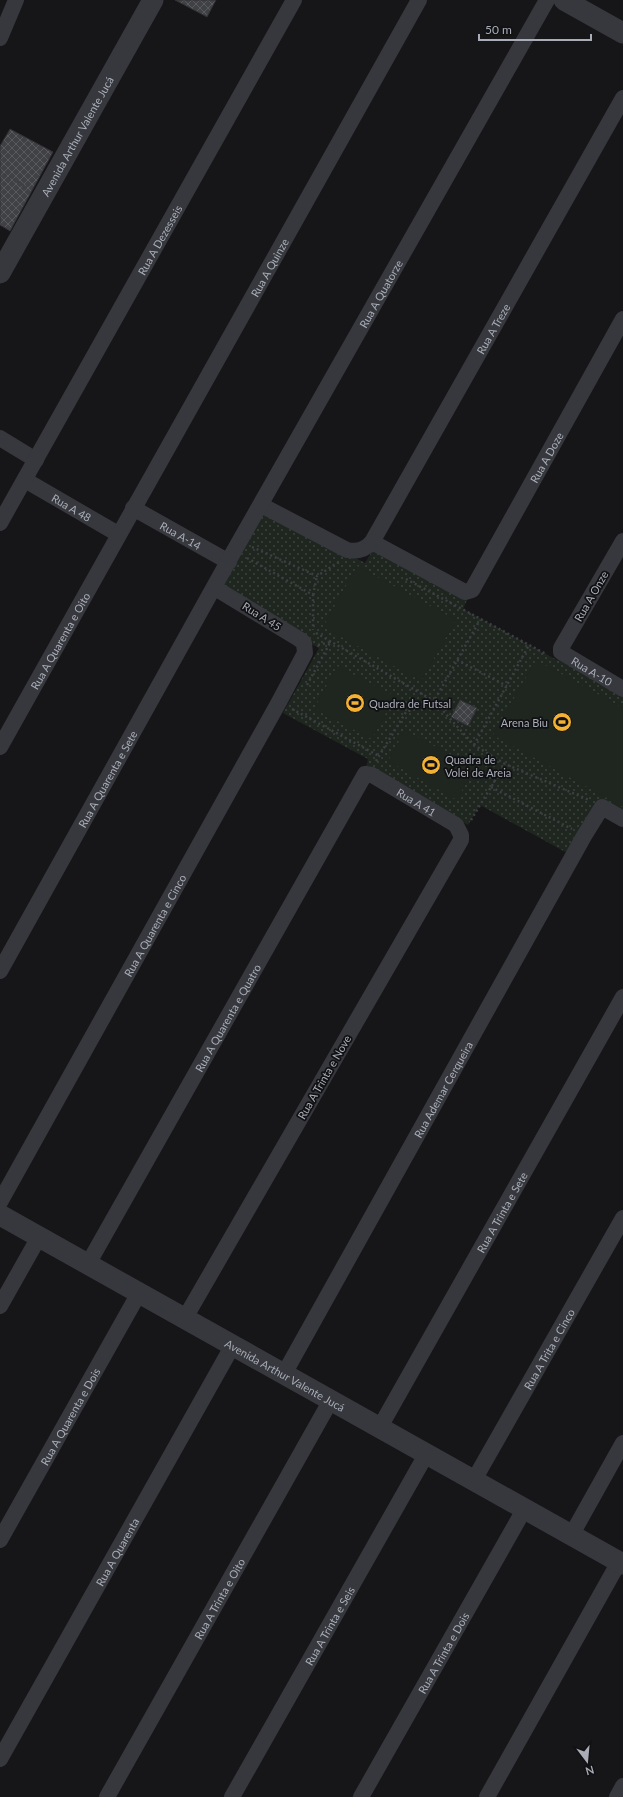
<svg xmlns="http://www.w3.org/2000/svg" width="623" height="1797" viewBox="0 0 623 1797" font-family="Lato,sans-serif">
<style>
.green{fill:url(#green-dots)}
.pitch{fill:#1e261f}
.building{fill:url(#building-cross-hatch);stroke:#303034}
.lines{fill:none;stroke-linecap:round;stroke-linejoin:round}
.path{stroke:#3d3f44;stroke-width:2.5;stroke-dasharray:2 3;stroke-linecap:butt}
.minor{stroke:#37383d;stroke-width:16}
.tertiary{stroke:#37383d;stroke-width:21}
.labels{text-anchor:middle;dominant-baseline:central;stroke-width:3.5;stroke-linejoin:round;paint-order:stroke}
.street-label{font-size:11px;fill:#a8adb8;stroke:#111113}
.poi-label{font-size:11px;fill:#a8adb8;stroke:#111113;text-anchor:start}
</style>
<defs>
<pattern id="green-dots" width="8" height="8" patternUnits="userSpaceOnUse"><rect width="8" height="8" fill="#1e261f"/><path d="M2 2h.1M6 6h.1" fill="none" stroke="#3c433d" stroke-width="1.8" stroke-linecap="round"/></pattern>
<pattern id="building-cross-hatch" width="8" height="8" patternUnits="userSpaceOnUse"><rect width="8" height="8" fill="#404145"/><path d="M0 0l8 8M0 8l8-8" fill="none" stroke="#595a5e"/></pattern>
</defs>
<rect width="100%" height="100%" fill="#161618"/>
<path class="green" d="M263 508 365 563 374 548 468 598 463 609 557 660 565 653 623 685V812L600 800 569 854 480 805 468 825 366 768 368 759 283 713 319 648 216 593Z"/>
<path class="pitch" d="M357 566 456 620 421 681 323 627Z
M536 660 623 708V807L493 735Z
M337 666 395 696 372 739 314 709Z
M405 730 474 768 457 800 388 761Z"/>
<path class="building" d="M175 0H216L207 17Z
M10 129 53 152 10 231 0 225V146Z
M460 700 477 708 468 726 451 717Z"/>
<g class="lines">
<path class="path" d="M0 172 27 187
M252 547 317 576 339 562
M247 558 313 595V630
M406 579 546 654
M313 595 317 576
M316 633 434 701 474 745 505 764 589 800
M318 645 331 642
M457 660 507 686
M307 685 331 641
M292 709 379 756
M474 745 529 645
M376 761 406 712 434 701 480 620
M491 787 572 829
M471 820 505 764"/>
<g class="minor">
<path d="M0 38 16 0"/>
<path d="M0 438 36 460"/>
<path id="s1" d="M25 480 118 534"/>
<path id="s2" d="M261 505 347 550C358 552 365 550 372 542L623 98"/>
<path id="s3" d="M133 508 229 562"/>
<path id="s4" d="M0 523 294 0"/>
<path id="s5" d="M623 541 561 648V652L623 689"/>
<path id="s6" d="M372 542 465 592 472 590 623 319"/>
<path id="s7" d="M0 747 419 0"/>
<path id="s8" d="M0 971 234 551 547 0"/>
<path id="s9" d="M0 1202 279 702 305 653 304 643 299 639 215 588"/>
<path id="s10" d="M88 1264 365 774 372 775 456 825 461 835V840L185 1318"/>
<path d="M0 1306 39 1237"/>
<path id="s11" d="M284 1374 584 836 602 807 623 819"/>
<path id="s12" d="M380 1427 623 997"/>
<path id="s13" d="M474 1480 623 1218"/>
<path d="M572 1534 623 1443"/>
<path id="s14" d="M0 1540 139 1293"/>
<path id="s15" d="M0 1759 233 1345"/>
<path id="s16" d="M107 1797 331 1400"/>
<path id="s17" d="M232 1797 427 1453"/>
<path id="s18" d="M361 1797 525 1508"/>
<path d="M487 1797 619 1562"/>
<path d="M617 1797 623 1786"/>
</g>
<g class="tertiary">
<path d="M564 0 623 33"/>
<path id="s19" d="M0 273 153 0"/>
<path id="s20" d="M0 1215 623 1564"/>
</g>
</g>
<defs>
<g id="stadium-disc" transform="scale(1)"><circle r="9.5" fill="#f2b134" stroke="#111113"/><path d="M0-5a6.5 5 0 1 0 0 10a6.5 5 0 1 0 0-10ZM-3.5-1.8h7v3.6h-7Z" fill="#111"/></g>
</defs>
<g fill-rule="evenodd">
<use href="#stadium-disc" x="355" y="703"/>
<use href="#stadium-disc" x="562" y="722"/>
<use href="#stadium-disc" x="431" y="765"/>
</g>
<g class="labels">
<g class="street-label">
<text stroke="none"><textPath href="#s19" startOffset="157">Avenida Arthur Valente Jucá</textPath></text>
<text stroke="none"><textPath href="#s4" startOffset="325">Rua A Dezesseis</textPath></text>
<text stroke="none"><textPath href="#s7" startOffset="550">Rua A Quinze</textPath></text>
<text stroke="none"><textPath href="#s8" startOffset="777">Rua A Quatorze</textPath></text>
<text stroke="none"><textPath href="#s2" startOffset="370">Rua A Treze</textPath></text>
<text stroke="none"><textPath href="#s6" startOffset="265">Rua A Doze</textPath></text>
<text stroke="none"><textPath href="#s1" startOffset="54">Rua A 48</textPath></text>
<text stroke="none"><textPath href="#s3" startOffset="55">Rua A-14</textPath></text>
<text transform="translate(591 596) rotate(-60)">Rua A Onze</text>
<text transform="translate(262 616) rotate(32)">Rua A 45</text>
<text stroke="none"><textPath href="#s7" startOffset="122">Rua A Quarenta e Oito</textPath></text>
<text stroke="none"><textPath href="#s5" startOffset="164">Rua A-10</textPath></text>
<text stroke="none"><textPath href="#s8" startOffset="220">Rua A Quarenta e Sete</textPath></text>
<text stroke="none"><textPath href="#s10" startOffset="622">Rua A 41</textPath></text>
<text stroke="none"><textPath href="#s9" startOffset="317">Rua A Quarenta e Cinco</textPath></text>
<text stroke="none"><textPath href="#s10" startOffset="283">Rua A Quarenta e Quatro</textPath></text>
<text transform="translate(324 1077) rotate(-60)">Rua A Trinta e Nove</text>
<text stroke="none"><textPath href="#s11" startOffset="326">Rua Ademar Cerqueira</textPath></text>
<text stroke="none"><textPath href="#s12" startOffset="247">Rua A Trinta e Sete</textPath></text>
<text stroke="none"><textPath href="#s13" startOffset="151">Rua A Trita e Cinco</textPath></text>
<text stroke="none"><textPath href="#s20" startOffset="327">Avenida Arthur Valente Jucá</textPath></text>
<text stroke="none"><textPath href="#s14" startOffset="142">Rua A Quarenta e Dois</textPath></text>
<text stroke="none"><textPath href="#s15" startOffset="238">Rua A Quarenta</textPath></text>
<text stroke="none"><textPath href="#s16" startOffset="228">Rua A Trinta e Oito</textPath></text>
<text stroke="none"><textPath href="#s17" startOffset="197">Rua A Trinta e Seis</textPath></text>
<text stroke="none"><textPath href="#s18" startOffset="166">Rua A Trinta e Dois</textPath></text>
</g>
<g class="poi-label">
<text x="369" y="703">Quadra de Futsal</text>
<text x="548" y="722" text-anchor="end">Arena Biu</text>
<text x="445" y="759">Quadra de<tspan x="445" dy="13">Volei de Areia</tspan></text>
</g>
</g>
<g transform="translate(587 1761) rotate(164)" stroke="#111113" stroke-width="3" paint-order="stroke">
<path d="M0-3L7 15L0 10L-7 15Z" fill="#a8adb8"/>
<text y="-6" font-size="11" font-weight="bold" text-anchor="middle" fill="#a8adb8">N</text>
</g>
<path d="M479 34v6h112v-6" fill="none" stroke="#a8adb8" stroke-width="2"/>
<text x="485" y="34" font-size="12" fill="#a8adb8" stroke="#111113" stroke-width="3" paint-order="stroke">50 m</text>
</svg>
